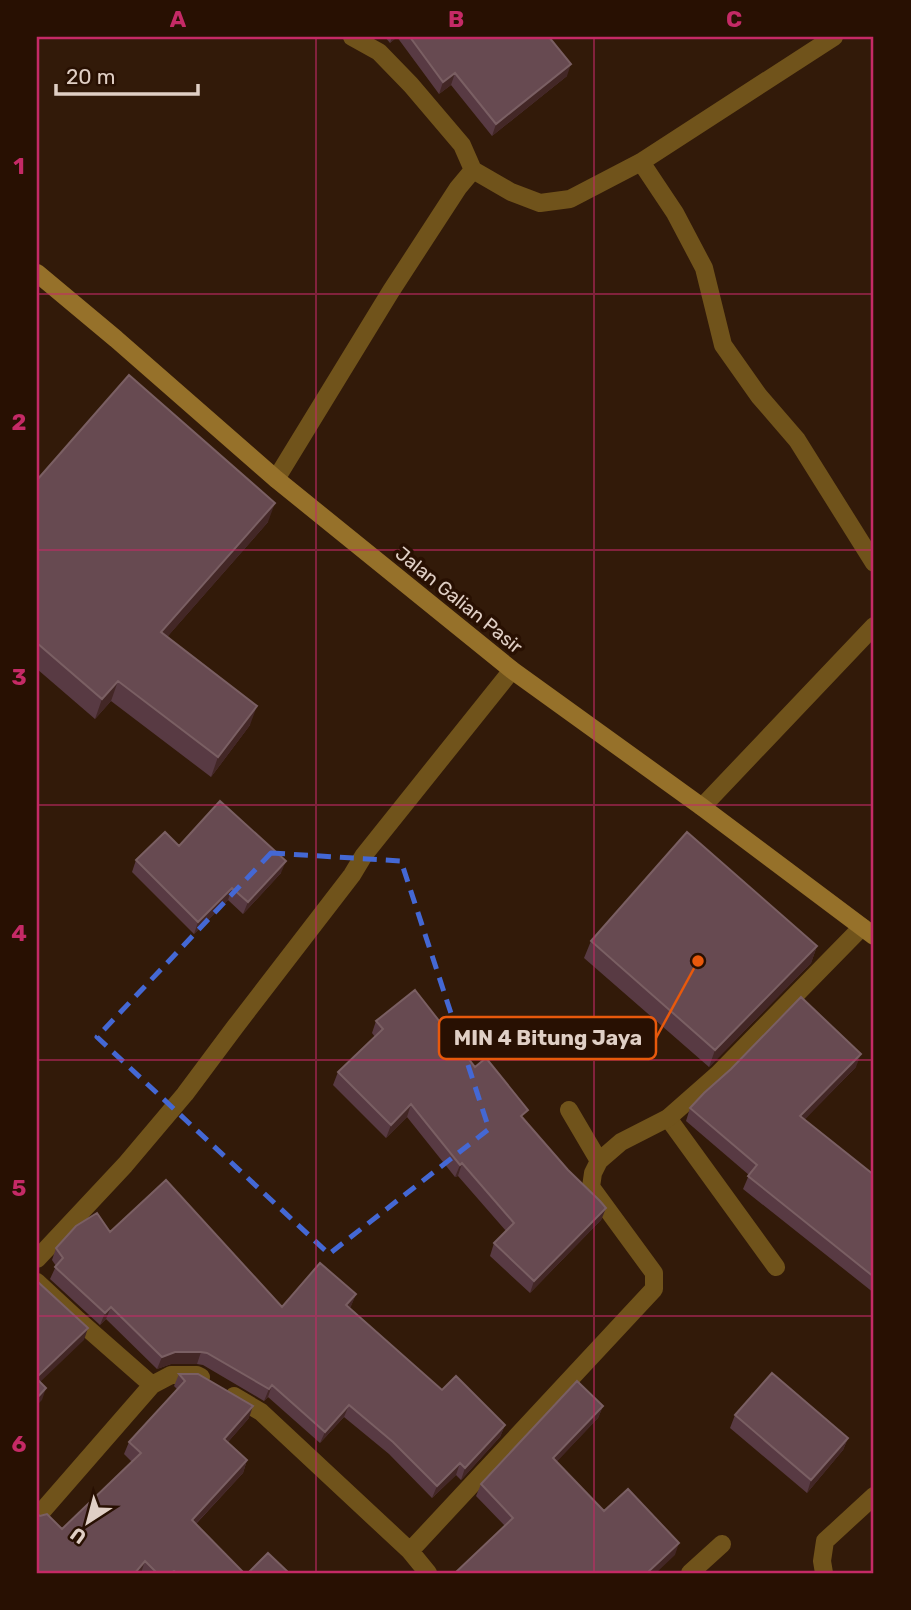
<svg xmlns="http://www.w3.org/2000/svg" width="911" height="1610" viewBox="0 0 911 1610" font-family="Rubik,sans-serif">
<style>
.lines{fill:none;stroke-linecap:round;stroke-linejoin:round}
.lane{stroke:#70531b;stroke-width:18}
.street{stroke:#70531b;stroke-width:18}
.secondary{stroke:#96712a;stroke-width:18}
.wall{fill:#583a43}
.shaded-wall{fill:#432726}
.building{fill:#674a51;stroke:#7a5f63;stroke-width:2}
.marked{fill:none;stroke:#4468d4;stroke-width:5;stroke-dasharray:14 9;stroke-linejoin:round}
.grid{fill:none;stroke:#c52a66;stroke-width:2;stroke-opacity:0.55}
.labels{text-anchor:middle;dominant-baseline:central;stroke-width:7;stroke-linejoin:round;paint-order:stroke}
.street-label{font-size:19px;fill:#e0cfc5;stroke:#281002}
.leader{fill:none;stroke:#e8590c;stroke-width:2.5}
.callout-dot{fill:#e8590c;stroke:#281002;stroke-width:2.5}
.callout{fill:#281002;stroke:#e8590c;stroke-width:2.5}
.callout-label{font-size:21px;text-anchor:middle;font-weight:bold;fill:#e0cfc5}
.neatline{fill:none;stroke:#c52a66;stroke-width:2.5}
.grid-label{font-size:23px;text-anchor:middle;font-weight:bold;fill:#c52a66}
</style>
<rect width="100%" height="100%" fill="#321a09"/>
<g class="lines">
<path class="lane" d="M668 1118 776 1267"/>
<path class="street" d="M352 37 379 52 411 85 462 145 473 170
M641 162 675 213 704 268 723 345 759 396 797 440 874 563
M276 479 391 291 458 188 473 170 511 192 540 203 570 199 641 162 834 37
M702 807 874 626
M569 1110 599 1161
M37 1259 125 1165 185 1094 235 1027 352 875 364 855 512 670
M37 1282 78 1320 152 1385
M234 1396 261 1412 410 1551
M37 1517 152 1385 171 1375H197L201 1377
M428 1573 410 1551 654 1289V1273L591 1187 593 1173 599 1161 621 1142 668 1118 718 1074 862 927
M690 1573 722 1544
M824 1573 822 1561 825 1541 874 1496"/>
<path class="secondary" d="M37 273 116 339 276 479 512 670 702 807 874 936"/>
</g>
<path class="wall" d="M385 37H549L567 76 492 136 451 85 439 94 397 37 390 43Z
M37 480 268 522 167 637 250 725 211 777 111 701 95 719 37 669Z
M179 846 281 873 243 914 228 900 194 934 132 872 136 860Z
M591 941 817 946 811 963 709 1067 584 958Z
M376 1021 475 1067 524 1120 568 1170 606 1208 601 1220 530 1293 490 1256 494 1243 506 1231 458 1176 455 1177 407 1117 386 1138 333 1085 338 1072 375 1037 372 1033Z
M856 1067 804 1120 874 1175V1293L743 1189 749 1175 686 1121 690 1108Z
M110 1232 282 1307 356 1294 350 1308 442 1390 505 1425 500 1437 461 1480 456 1475 432 1498 389 1454 344 1417 320 1443 268 1397 264 1401 203 1365 197 1364H171L157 1369 106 1319 100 1325 50 1279 56 1266 52 1260 56 1248Z
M179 1374 249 1418 228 1442 247 1460 243 1473 196 1524 244 1573H37L62 1529 132 1462 124 1454 129 1442 177 1389 174 1386Z
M603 1406 598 1418 556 1462 604 1511 675 1555 505 1526 476 1496 481 1484Z
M735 1415 848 1438 843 1450 807 1493 730 1428Z"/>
<path class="shaded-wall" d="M392 37H397L390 43Z
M571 64 567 76 492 136 496 124Z
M455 73 451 85 439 94 443 82Z
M275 503 268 522 154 652 161 632Z
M118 681 111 701 95 719 102 699Z
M257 706 250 725 211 777 218 757Z
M286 861 281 873 243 914 248 902Z
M232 888 228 900 194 934 198 922Z
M817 946 811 963 709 1067 715 1050Z
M861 1054 856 1067 795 1129 800 1116Z
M411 1104 407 1117 386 1138 391 1125Z
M462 1163 458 1176 455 1177 460 1165Z
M606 1208 601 1220 530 1293 534 1281Z
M356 1294 351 1306 342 1317 346 1305Z
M111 1307 106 1319 100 1325 105 1313Z
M88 1328 84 1340 37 1385V1377Z
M175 1352H201L197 1364H171L157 1369 162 1357Z
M272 1385 268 1397 264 1401 269 1389Z
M46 1388 42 1400 37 1405V1398Z
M349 1405 344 1417 320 1443 325 1432Z
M253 1406 249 1418 220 1451 224 1439Z
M603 1406 598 1418 548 1471 553 1458Z
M505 1425 500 1437 461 1480 465 1468Z
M848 1438 843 1450 807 1493 811 1480Z
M247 1460 243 1473 188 1532 192 1520Z
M460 1463 456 1475 432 1498 437 1486Z
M679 1543 675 1555 656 1573H647Z
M145 1561 141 1573H135Z"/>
<path class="building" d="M410 37H549L571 64 496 124 455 73 443 82Z
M129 375 275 503 161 632 257 706 218 757 118 681 102 699 37 643V480Z
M220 801 286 861 248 902 232 888 198 922 136 860 165 832 179 846Z
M687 832 817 946 715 1050 591 941Z
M415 990 475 1067 486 1058 528 1110 521 1116 568 1170 600 1201 606 1208 534 1281 494 1243 514 1223 462 1163 460 1165 411 1104 391 1125 338 1072 383 1029 376 1021Z
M801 997 861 1054 800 1116 874 1175V1277L748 1176 757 1165 690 1108 704 1093 731 1069Z
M166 1180 282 1307 320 1263 356 1294 346 1305 442 1390 456 1376 505 1425 465 1468 460 1463 437 1486 393 1442 349 1405 325 1432 272 1385 269 1389 207 1353 201 1352H175L162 1357 111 1307 105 1313 55 1267 63 1258 56 1248 76 1226 97 1213 110 1232Z
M38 1282 88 1328 37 1377V1284Z
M772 1373 848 1438 811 1480 735 1415Z
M179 1374H198L253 1406 224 1439 247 1460 192 1520 244 1573H177L174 1571 171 1573H157L145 1561 135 1573H37V1514L40 1516 47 1514 62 1529 141 1453 129 1442 185 1381Z
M37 1379 46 1388 37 1398Z
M577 1381 603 1406 553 1458 604 1511 628 1489 679 1543 647 1573H455L513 1518 481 1484Z
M268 1553 289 1573H248Z"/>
<path class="marked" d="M271 853 401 861 489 1129 329 1254 97 1037Z"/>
<path class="grid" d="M316 37V1573M594 37V1573M37 294H874M37 550H874M37 805H874M37 1060H874M37 1316H874"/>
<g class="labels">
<g class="street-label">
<text transform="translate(459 600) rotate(39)">Jalan Galian Pasir</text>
</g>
</g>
<path class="leader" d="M698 961L656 1038"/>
<circle class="callout-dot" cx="698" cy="961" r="7"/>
<rect class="callout" x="439" y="1017" width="217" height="42" rx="7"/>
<g class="callout-label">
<text x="548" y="1045">MIN 4 Bitung Jaya</text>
</g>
<rect width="911" height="1610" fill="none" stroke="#281002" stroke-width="77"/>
<g transform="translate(88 1522) rotate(216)" stroke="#281002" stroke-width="5" paint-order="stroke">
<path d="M0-5L12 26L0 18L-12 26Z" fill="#e0cfc5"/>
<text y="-10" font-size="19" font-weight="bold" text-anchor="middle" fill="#e0cfc5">U</text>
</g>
<path d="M56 84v10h142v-10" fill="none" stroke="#e0cfc5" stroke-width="3.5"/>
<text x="66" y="84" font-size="21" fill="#e0cfc5" stroke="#281002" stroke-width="5" paint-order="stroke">20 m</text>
<rect x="38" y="38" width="834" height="1534" class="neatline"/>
<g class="grid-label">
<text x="178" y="27">A</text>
<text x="456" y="27">B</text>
<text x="734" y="27">C</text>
<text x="19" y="174">1</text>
<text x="19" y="430">2</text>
<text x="19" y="685">3</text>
<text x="19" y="941">4</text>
<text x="19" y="1196">5</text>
<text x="19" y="1452">6</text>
</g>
</svg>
